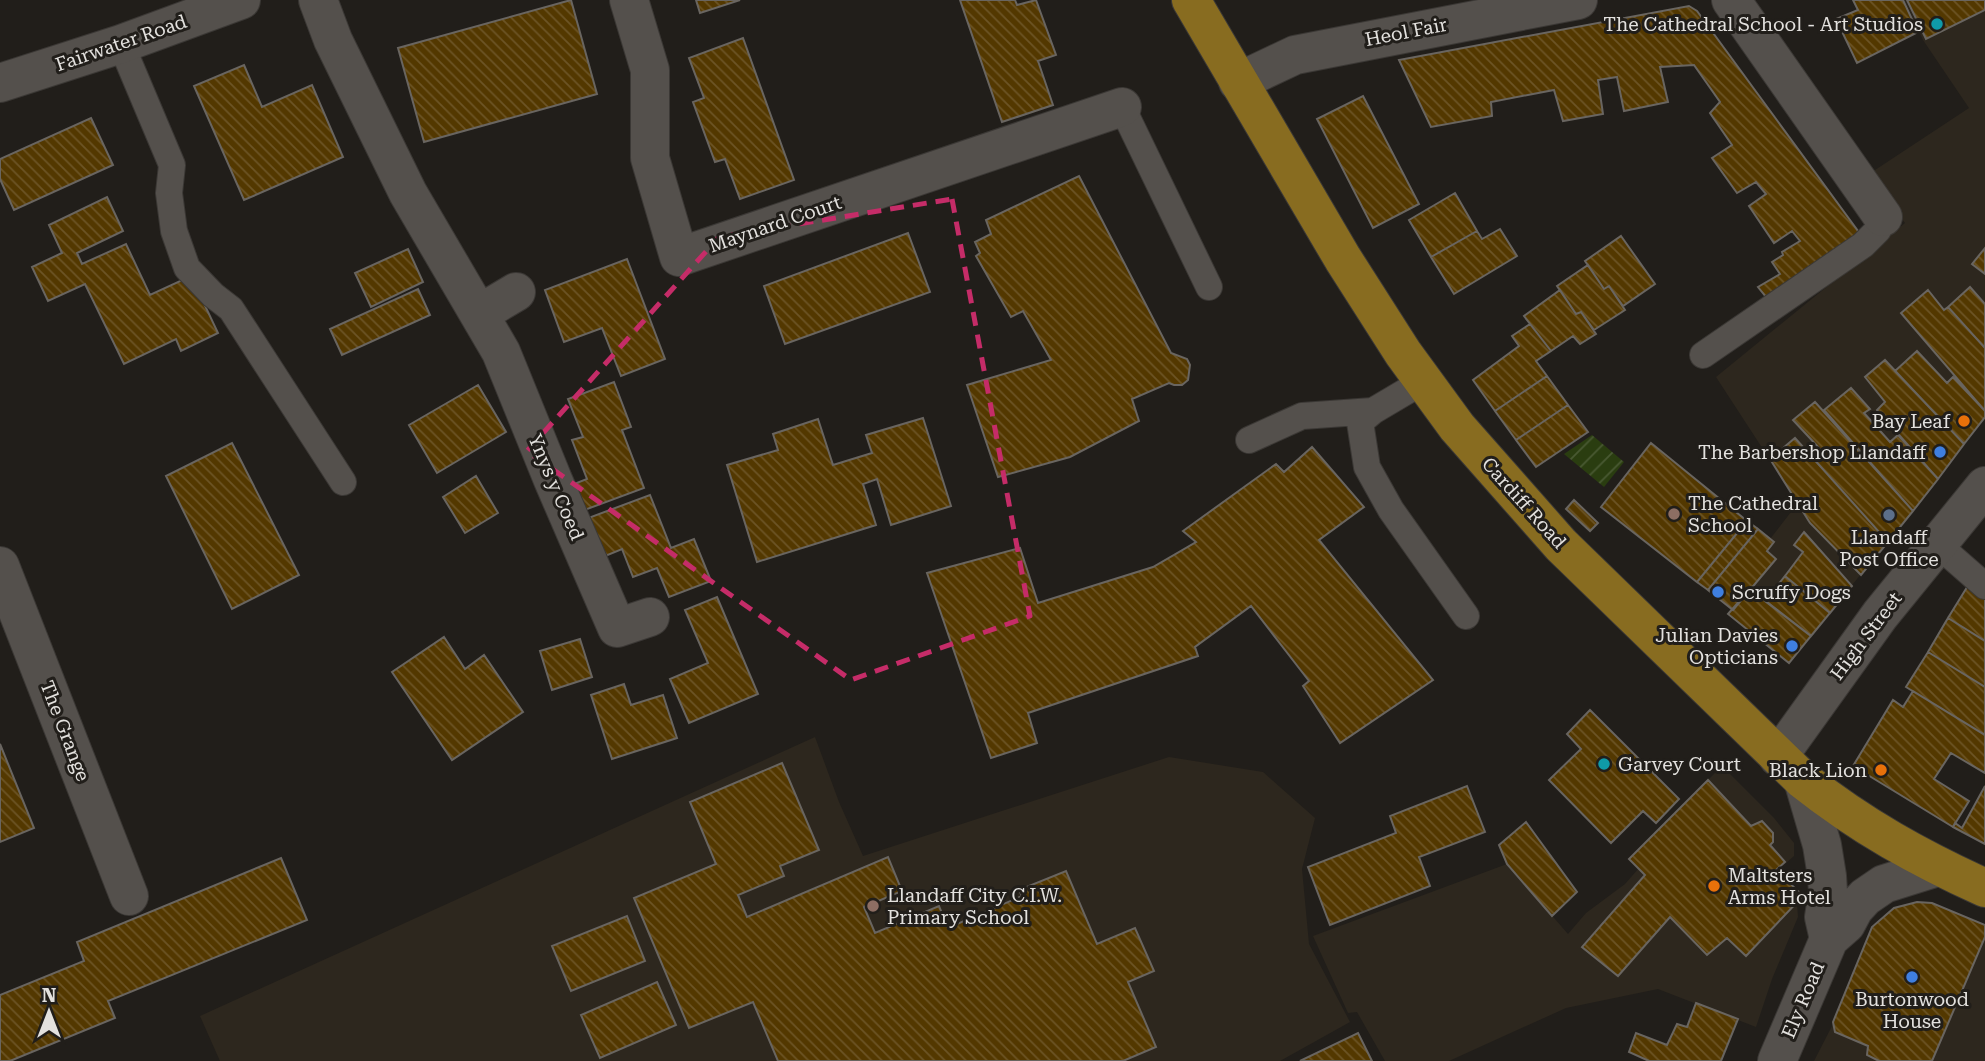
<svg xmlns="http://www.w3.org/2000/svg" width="1985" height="1061" viewBox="0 0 1985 1061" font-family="'Roboto Serif',serif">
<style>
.built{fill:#2d271e}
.garden{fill:url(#garden-furrows)}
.building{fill:url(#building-back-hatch);stroke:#696560;stroke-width:2}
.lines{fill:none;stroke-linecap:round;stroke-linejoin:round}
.service-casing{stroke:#3b3835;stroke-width:28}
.minor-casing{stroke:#3b3835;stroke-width:40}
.tertiary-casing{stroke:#3b3835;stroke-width:40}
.primary-casing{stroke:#3b3835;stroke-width:40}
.service{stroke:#54504c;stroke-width:26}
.minor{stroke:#54504c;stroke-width:38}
.tertiary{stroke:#54504c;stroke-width:38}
.primary{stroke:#886c20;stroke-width:38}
.marked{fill:none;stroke:#c52c68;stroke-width:5;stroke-dasharray:14 9;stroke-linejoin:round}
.culture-dot{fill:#0f9aa8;stroke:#211e1a;stroke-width:2.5}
.food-dot{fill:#e8710a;stroke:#211e1a;stroke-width:2.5}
.shop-dot{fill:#3f7fe0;stroke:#211e1a;stroke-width:2.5}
.education-dot{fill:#8d6e63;stroke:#211e1a;stroke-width:2.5}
.service-dot{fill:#5c6f8a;stroke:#211e1a;stroke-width:2.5}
.labels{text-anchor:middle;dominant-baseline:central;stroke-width:6;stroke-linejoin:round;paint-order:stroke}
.poi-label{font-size:19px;fill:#e3e1de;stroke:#211e1a;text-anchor:end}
.street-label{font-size:19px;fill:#e3e1de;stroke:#211e1a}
</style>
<defs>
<pattern id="garden-furrows" width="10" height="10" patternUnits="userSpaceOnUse" patternTransform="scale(1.75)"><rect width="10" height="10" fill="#2a3d10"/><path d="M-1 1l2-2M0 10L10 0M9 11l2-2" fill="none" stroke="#495932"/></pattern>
<pattern id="building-back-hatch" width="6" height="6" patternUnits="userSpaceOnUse" patternTransform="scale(1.75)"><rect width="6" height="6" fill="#533800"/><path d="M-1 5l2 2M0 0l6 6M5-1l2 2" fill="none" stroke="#6c5425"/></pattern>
</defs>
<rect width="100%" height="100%" fill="#211e1a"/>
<path class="built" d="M1904 0H1985V417L1938 479 1789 663 1728 614 1733 610 1601 507 1651 443 1770 539 1798 503 1716 377 1905 223 1869 174 1969 108 1923 40Z
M815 737 839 802 863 856 1169 757 1263 772 1315 818 1302 869 1309 944 1350 1022 1280 1061H220L200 1016Z
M1722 766 1774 818 1794 843V856L1777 871 1803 896 1797 903 1798 917 1772 979 1756 1027 1658 989 1566 1008 1449 1061H1385L1357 1012 1348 1013 1313 936 1507 864 1568 934 1586 913 1625 884 1639 868 1629 859Z
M1917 902 1932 903 1985 925V1061H1814L1832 1026 1872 927 1894 908Z"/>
<path class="garden" d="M1592 435 1624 462 1604 487 1564 454Z"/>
<path class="building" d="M571 0 597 94 424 142 398 48Z
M696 0H740L700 13Z
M960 0H1015L1017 5 1036 0 1056 55 1038 61 1053 105 1002 122Z
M1853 0H1903L1918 32 1857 63 1836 19 1858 10Z
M1907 0H1985V10L1926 39Z
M1689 6 1697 11 1858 231 1856 240 1766 297 1758 287 1780 274 1772 262 1783 255 1782 252 1800 241 1792 231 1774 243 1749 206 1766 194 1756 182 1737 193 1712 158 1732 145 1710 113 1720 102 1694 65 1660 67 1668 102 1624 111 1617 77 1598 80 1603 114 1563 121 1554 90 1491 102 1492 116 1431 127 1399 60Z
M743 38 794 180 740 199 725 159 715 162 693 102 704 98 689 58Z
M244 65 262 107 312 85 343 157 244 200 194 86Z
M1363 96 1419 204 1373 228 1317 119Z
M91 118 113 165 14 210 0 179V159Z
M1079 176 1171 353 1187 359 1190 365 1188 380 1182 385H1174L1169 383 1132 399 1139 421 1070 457 998 477 967 385 1051 360 1023 311 1011 317 976 256 980 253 975 242 991 234 986 220Z
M1455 193 1477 231 1431 257 1409 220Z
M107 197 123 231 77 253 82 264 126 244 150 295 191 276 218 333 181 351 176 339 124 364 85 284 48 301 32 267 62 253 49 225Z
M1500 229 1517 256 1454 294 1431 257 1477 231 1482 239Z
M908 233 930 292 785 344 764 286Z
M1621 236 1655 284 1623 306 1609 286 1604 289 1585 261Z
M1985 248V274L1972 264Z
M408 249 423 282 371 307 355 273Z
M627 259 665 359 621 376 602 328 564 342 545 290Z
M1588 265 1604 289 1609 286 1625 310 1594 330 1581 312 1576 314 1557 286Z
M1970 287 1985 304V348L1948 307Z
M418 289 430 315 342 355 330 329Z
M1560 290 1576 314 1581 312 1596 334 1580 344 1573 336 1551 351 1524 316Z
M1928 290 1944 310 1948 307 1985 348V411L1901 313Z
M1530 324 1551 351 1536 361 1547 376 1495 411 1473 380 1519 346 1512 336Z
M1917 351 1947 383 1953 377 1985 411V417L1964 444 1895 371Z
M1885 360 1964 444 1938 479 1877 410 1885 402 1865 377Z
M1547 376 1568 405 1516 440 1495 411Z
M614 382 631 427 622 430 644 488 579 512 569 486 587 479 572 440 583 437 568 399Z
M478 385 506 432 437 473 409 425Z
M1851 388 1870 409 1864 413 1890 442 1898 435 1938 479 1913 511 1824 410Z
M1815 402 1913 511 1888 542 1811 456 1820 449 1793 420Z
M1568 405 1588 432 1536 467 1516 440Z
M923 418 951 506 891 525 877 479 863 484 876 525 757 562 727 465 778 450 773 434 818 419 833 465 872 453 866 435Z
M1795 438 1888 542 1861 575 1810 523 1770 459Z
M232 443 299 575 232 609 166 476Z
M1651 443 1747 521 1697 582 1601 507Z
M1312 447 1364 507 1319 540 1433 680 1340 743 1303 686 1309 681 1251 606 1195 647 1198 656 1028 713 1037 743 991 758 927 573 1020 548 1038 603 1153 567 1196 542 1183 531 1276 464 1284 472Z
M476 476 498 513 465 533 443 497Z
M650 495 671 548 694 539 711 581 669 597 657 568 633 577 622 549 598 559 583 520Z
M1574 500 1598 523 1590 531 1566 509Z
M1747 521 1758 529 1708 590 1697 582Z
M1758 529 1774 542 1767 551 1776 559 1733 610 1708 590Z
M1804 532 1852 586 1830 613 1785 576 1803 552 1794 545Z
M1785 576 1830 613 1811 636 1765 601Z
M1969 584 1985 597V641L1948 618Z
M1750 589 1811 636 1789 663 1728 614Z
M717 597 758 694 689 723 670 679 708 663 685 610Z
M1948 618 1985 641V687L1928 652Z
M444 637 465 669 484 655 523 712 452 760 392 672Z
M580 639 592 677 552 690 540 651Z
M1928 652 1985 687V735L1906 687Z
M624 684 631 705 663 695 677 738 612 759 591 695Z
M1913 691 1985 735V773L1951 753 1934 779 1969 801 1953 827 1853 766 1893 700 1903 707Z
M1590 710 1679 799 1656 823 1643 811 1611 843 1549 780 1581 749 1567 734Z
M0 744 34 828 0 842Z
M782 763 819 850 780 866 784 876 738 895 747 917 888 857 902 891 864 907 875 933 939 906 948 928 1022 896 1019 890 1066 871 1097 944 1135 928 1154 971 1128 982 1156 1047 1123 1061H778L753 1002 689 1028 634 898 716 864 690 802Z
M1708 780 1751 826 1762 821 1773 833V842L1770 845 1785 862 1776 870 1803 896 1746 956 1727 938 1707 955 1670 917 1618 976 1582 947 1645 875 1629 859Z
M1467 786 1485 832 1419 857 1430 886 1330 925 1308 867 1396 833 1390 816Z
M1985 786V844L1953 827 1955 823 1962 828Z
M1526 822 1577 892 1552 916 1507 864 1499 845Z
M281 858 307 920 108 1001 115 1018 10 1061H0V995L84 961 77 942Z
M1917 902 1932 903 1985 925V937L1932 1061H1879L1867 1055 1868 1046 1835 1032 1833 1022 1872 927 1894 908Z
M627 916 645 961 571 991 552 946Z
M657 982 676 1025 600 1058 581 1015Z
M1696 1003 1738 1019 1721 1061H1649L1629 1052 1636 1033 1667 1045 1677 1024 1687 1027Z
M1358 1033 1372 1061H1300Z"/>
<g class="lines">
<g class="service-casing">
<path id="service" d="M121 44 172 165 169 193 174 231 187 268 213 295 231 309 343 482
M1122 107 1209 287
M1703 355 1863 245 1878 230 1883 217
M1422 382 1373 411 1360 422 1367 467 1391 510 1466 616
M1249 440 1302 416 1373 411
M1937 544 1985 586"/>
</g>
<g class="minor-casing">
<path id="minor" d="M318 0 333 40 408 193 501 352 553 480 617 628 650 617
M629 0 650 70V158L679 257 1122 107
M1731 0 1883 217
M1238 82 1295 55 1578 0
M479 314 516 292
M0 566 129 896
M1778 757 1880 615 1985 486
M1803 780 1822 845 1827 876 1828 892 1824 917 1829 939
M1777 1061 1829 939 1846 924 1854 909 1865 897 1884 884 1938 867"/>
</g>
<g class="tertiary-casing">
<path id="tertiary" d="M0 83 121 44 241 0"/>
</g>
<g class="primary-casing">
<path id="primary" d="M1191 0 1343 259 1403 353 1457 427 1561 545 1803 780C1861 826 1919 858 1985 888"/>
</g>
<use href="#service" class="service"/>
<use href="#minor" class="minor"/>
<use href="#tertiary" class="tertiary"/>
<use href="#primary" class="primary"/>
</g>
<path class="marked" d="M952 199 1030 616 851 680 527 451 719 237Z"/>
<g class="culture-dot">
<circle cx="1937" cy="24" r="7"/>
<circle cx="1604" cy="764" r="7"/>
</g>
<g class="food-dot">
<circle cx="1964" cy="421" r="7"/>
<circle cx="1881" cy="770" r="7"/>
<circle cx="1714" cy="886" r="7"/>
</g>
<g class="shop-dot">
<circle cx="1940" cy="452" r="7"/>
<circle cx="1718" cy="592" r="7"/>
<circle cx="1792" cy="646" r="7"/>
<circle cx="1912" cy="977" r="7"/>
</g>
<g class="education-dot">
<circle cx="1674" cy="514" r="7"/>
<circle cx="873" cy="906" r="7"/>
</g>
<circle class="service-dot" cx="1889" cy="515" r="7"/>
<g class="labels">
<g class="poi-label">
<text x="1923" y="24">The Cathedral School - Art Studios</text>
<text x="1950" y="421">Bay Leaf</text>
<text x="1926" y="452">The Barbershop Llandaff</text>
<text x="1688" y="503" text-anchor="start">The Cathedral<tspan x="1688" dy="22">School</tspan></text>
<text x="1889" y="537" text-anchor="middle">Llandaff<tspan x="1889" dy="22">Post Office</tspan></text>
<text x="1732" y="592" text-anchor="start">Scruffy Dogs</text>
<text x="1778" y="635">Julian Davies<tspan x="1778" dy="22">Opticians</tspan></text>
<text x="1618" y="764" text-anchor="start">Garvey Court</text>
<text x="1867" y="770">Black Lion</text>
<text x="1728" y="875" text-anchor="start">Maltsters<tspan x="1728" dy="22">Arms Hotel</tspan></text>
<text x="887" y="895" text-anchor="start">Llandaff City C.I.W.<tspan x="887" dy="22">Primary School</tspan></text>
<text x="1912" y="999" text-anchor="middle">Burtonwood<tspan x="1912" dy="22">House</tspan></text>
</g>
<g class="street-label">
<text transform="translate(1406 32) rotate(-11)">Heol Fair</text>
<text transform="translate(121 43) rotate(-19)">Fairwater Road</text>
<text transform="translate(775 224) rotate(-19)">Maynard Court</text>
<text transform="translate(556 487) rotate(67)">Ynys y Coed</text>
<text transform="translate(1524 503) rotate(48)">Cardiff Road</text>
<text transform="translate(1866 636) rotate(-53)">High Street</text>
<text transform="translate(65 731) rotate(69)">The Grange</text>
<text transform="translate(1803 1000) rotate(-67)">Ely Road</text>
</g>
</g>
<g transform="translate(49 1012)" stroke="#211e1a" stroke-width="5" paint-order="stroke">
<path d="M0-5L12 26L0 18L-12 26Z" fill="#e3e1de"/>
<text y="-10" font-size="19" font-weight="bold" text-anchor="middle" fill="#e3e1de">N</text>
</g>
</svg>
